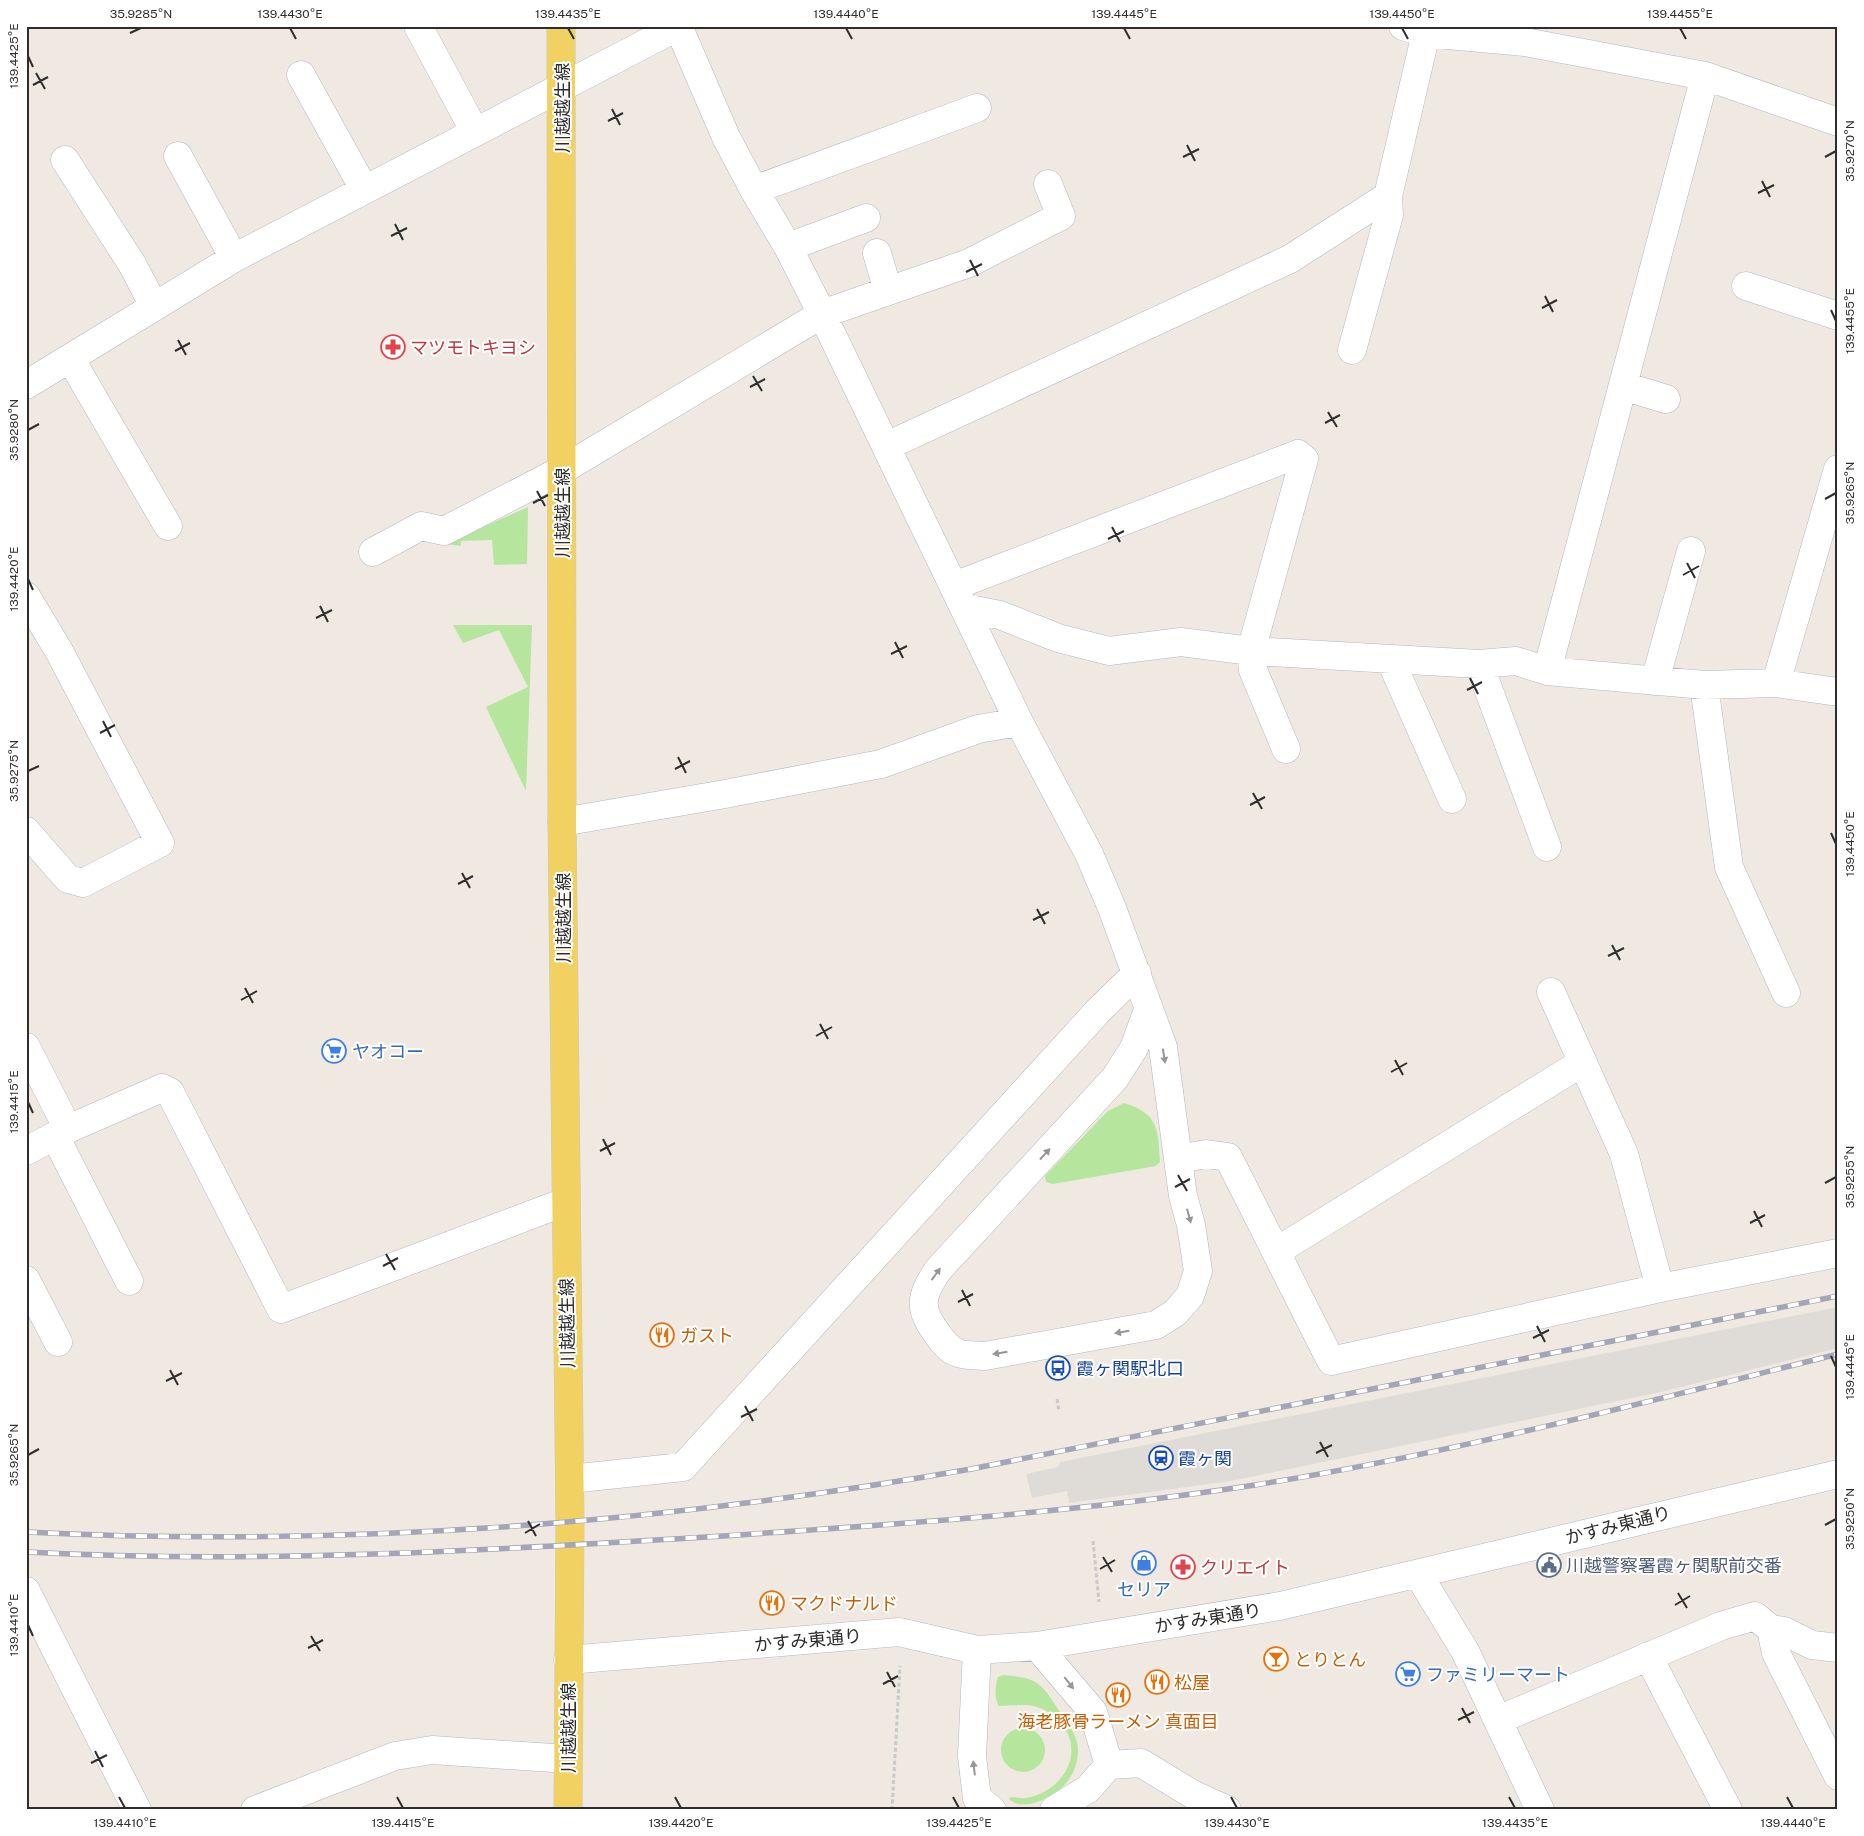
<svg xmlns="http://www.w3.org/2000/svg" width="1864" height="1836" viewBox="0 0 1864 1836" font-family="'Public Sans','Noto Sans JP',sans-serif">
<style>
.green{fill:#b6e59e}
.plaza{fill:#dfdcd8}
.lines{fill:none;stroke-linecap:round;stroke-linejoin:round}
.minor-casing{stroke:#b4b7c1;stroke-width:29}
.major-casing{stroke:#c9c9c9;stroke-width:29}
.path{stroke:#c9c9c9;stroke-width:3;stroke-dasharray:4 2.5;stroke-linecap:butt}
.minor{stroke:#fff;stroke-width:28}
.major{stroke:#f2d163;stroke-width:28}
.rail-casing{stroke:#a3a6b8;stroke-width:5.5}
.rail{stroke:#fff;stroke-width:4;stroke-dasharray:11;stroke-linecap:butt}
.oneway{fill:#969696}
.ticks{fill:none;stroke:#2e2e2e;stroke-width:2}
.labels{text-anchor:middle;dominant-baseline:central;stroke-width:4;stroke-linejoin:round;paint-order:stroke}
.street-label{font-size:18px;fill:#2e2e2e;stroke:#fff}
.health-label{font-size:18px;fill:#be3a42;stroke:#fff;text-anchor:start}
.shop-label{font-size:18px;fill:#366cbe;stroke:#fff;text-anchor:start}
.food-label{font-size:18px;fill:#c56008;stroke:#fff;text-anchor:start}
.transit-label{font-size:18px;fill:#164399;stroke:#fff;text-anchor:start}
.service-label{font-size:18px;fill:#4e5e75;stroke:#fff;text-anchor:start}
.neatline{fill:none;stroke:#2e2e2e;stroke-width:2}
.ticks-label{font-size:12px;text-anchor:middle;fill:#2e2e2e}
</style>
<rect width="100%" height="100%" fill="#efe9e1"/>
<path class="green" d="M528 507 527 564 494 565 492 540 461 541V546L445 544Z
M453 625H532L526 791 486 707 528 687 499 630 463 643Z
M1124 1103C1159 1114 1158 1129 1160 1162L1156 1166 1053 1184 1046 1182 1045 1176 1108 1111Z
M1003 1675C1037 1678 1040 1681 1058 1709 1066 1721 1078 1735 1078 1750 1078 1762 1074 1773 1067 1782 1057 1795 1024 1814 1009 1799L1011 1797C1016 1797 1021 1799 1026 1798 1065 1791 1088 1749 1057 1719 1051 1714 1045 1709 1037 1707 1026 1703 1011 1706 999 1706 994 1699 995 1685 998 1677Z
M1001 1750a22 22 0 1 1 44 0a22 22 0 1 1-44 0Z"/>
<path class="plaza" d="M1838 1307V1348L1661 1392 1231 1481 1069 1503 1067 1491 1032 1498 1026 1474 1058 1467 1060 1462Z"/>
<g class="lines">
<g class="minor-casing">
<path id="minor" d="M418 26 475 132
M1403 26 1426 33 1525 42 1705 76 1838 122
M679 28 726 137 754 190 788 247 822 314 1019 722
M301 75 364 189
M178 156 234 258
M65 160 132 264 154 306
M754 190 977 108
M788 247 866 218
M877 253 888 291
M1746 286 1838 316
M1352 350 1389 215 1388 196 1426 33
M70 358 168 526
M26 385 234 258 679 26
M1623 386 1666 399
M887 446 1290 259 1388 196
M1838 469 1776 683 1838 692
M373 552 421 526 444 531 562 470 822 314 969 263 1061 216 1048 184
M954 586 1298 454 1304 459 1251 651 1253 670 1286 749
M26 596 59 651 160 843 83 883 68 879 26 831
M964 608 1000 615 1058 638 1109 651 1181 642 1251 651 1479 664 1516 661 1547 671 1704 685 1776 683
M1390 659 1452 799
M1479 664 1547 847
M1547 671 1705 76
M1655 681 1691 551
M1704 685 1729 867 1786 993
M562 822 725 794 881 764 978 729 1019 722 1089 854 1112 908 1163 1047 1183 1196 1191 1225 1198 1271 1190 1296 1175 1313 1156 1325 985 1356C977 1355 965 1356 958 1353 949 1350 943 1342 938 1335 918 1308 920 1297 938 1270L1115 1078 1134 1048 1148 1010
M1551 992 1624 1154 1660 1288
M26 1047 68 1129
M55 1136 129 1281
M26 1151 68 1129 162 1088 170 1092 281 1309 565 1202
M1179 1159 1206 1154 1228 1157 1331 1361 1660 1288 1838 1253
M1277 1251 1583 1062
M26 1280 58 1342
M570 1479 683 1467 1098 1011 1137 973
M1418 1574 1465 1651 1540 1810
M26 1591 137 1810
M1771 1629 1776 1653 1838 1776
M1037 1646 1093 1712 1109 1765 1088 1789 1054 1810
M977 1650 972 1756 977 1798 992 1810
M1648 1656 1728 1810
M568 1660 899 1632 977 1650 1037 1646 1280 1606 1838 1474
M1498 1720 1721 1626 1755 1616 1771 1629 1784 1631 1812 1645 1838 1648
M1109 1765 1141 1763 1192 1794 1227 1810
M255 1810 395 1756 432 1750 568 1759"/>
</g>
<g class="major-casing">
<path id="major" d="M561 26 562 822 570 1523 568 1810"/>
</g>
<path class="path" d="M1057 1399 1059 1411
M1093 1541 1099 1602
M892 1810 900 1666"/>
<use href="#minor" class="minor"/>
<use href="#major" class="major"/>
<g class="rail-casing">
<path id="rail" d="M26 1532C343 1548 659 1524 971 1469L1838 1296
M26 1552C253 1564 479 1551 706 1537 890 1525 1073 1513 1255 1485 1451 1454 1645 1402 1838 1354"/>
</g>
<use href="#rail" class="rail"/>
</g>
<defs><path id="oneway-solid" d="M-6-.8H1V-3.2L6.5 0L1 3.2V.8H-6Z" transform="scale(1.25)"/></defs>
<g class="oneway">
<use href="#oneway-solid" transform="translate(1164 1056) rotate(81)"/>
<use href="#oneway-solid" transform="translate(1045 1154) rotate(-47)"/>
<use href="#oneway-solid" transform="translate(1189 1216) rotate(75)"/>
<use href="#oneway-solid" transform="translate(936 1274) rotate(-54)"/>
<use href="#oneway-solid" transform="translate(1122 1332) rotate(170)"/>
<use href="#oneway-solid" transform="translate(1000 1353) rotate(171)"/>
<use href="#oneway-solid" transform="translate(1069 1683) rotate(52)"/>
<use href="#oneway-solid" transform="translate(974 1768) rotate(-97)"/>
</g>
<path class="ticks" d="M290 28 296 39M568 28 574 39M846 28 852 39M1124 28 1130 39M1402 28 1408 39M1680 28 1686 39M130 33 141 28M28 56 33 67M36 73 45 89M33 85 48 77M612 109 620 125M608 121 623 113M1187 145 1195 161M1183 157 1199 149M1825 157 1836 151M1762 181 1770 197M1758 193 1774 185M395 224 403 240M391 236 407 228M970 260 978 276M966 272 982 264M1545 296 1553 312M1542 308 1557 300M1831 310 1836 321M178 340 186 355M175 351 190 343M753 376 762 391M750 387 765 379M1328 412 1337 427M1325 423 1340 415M28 430 39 424M537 491 545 506M1825 499 1836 493M533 503 548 495M1112 527 1120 542M1108 539 1124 531M1687 563 1695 578M1683 575 1699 566M28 579 33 590M320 606 328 622M316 618 332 610M895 642 903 658M891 654 907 646M1470 678 1478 694M1467 690 1482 682M103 721 111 737M100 733 115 725M678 757 686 773M675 769 690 761M28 771 39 766M1253 793 1262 809M1250 805 1265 797M1831 833 1836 844M462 873 470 888M458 884 473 876M1037 909 1045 924M1033 920 1049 912M1612 945 1620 960M1608 956 1624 948M245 988 253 1003M241 1000 257 991M820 1024 828 1039M816 1036 832 1027M1395 1060 1403 1075M1391 1072 1407 1063M28 1102 33 1113M603 1139 611 1155M600 1151 615 1143M1178 1175 1187 1191M1825 1183 1836 1177M1175 1187 1190 1179M1754 1211 1762 1227M1750 1223 1765 1215M386 1254 395 1270M383 1266 398 1258M962 1290 970 1306M958 1302 973 1294M1537 1326 1545 1342M1533 1338 1549 1330M1831 1356 1836 1367M170 1370 178 1385M166 1381 182 1373M745 1406 753 1421M741 1417 757 1409M1320 1442 1328 1457M1316 1453 1332 1445M28 1455 39 1449M528 1521 536 1536M1825 1525 1836 1519M525 1533 540 1524M1103 1557 1112 1572M1100 1569 1115 1560M1678 1593 1687 1608M1675 1605 1690 1596M28 1625 33 1636M311 1636 320 1651M308 1648 323 1640M887 1672 895 1687M883 1684 898 1676M1462 1708 1470 1723M1458 1720 1474 1712M95 1751 103 1767M91 1763 107 1755M119 1797 125 1808M397 1797 403 1808M675 1797 681 1808M953 1797 959 1808M1231 1797 1237 1808M1509 1797 1515 1808M1787 1797 1793 1808"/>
<defs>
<g id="pharmacy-ring" transform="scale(1.25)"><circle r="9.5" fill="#fff" stroke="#e0444e" stroke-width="1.5"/><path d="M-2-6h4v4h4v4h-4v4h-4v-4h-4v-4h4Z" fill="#e0444e"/></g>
<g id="supermarket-ring" transform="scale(1.25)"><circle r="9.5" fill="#fff" stroke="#3f7fe0" stroke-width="1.5"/><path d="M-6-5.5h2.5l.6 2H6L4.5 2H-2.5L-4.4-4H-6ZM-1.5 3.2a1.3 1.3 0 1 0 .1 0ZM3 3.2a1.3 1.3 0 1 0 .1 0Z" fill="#3f7fe0"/></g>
<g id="restaurant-ring" transform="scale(1.25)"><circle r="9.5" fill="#fff" stroke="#e8710a" stroke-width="1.5"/><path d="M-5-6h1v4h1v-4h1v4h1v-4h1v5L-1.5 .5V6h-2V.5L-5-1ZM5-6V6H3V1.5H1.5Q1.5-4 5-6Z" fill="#e8710a"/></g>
<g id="bus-ring" transform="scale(1.25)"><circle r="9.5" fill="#fff" stroke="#1a4fb4" stroke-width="1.5"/><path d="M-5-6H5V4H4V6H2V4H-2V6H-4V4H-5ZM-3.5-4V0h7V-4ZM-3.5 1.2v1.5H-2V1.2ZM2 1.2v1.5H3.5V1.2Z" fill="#1a4fb4"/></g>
<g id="station-ring" transform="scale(1.25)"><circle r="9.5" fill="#fff" stroke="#1a4fb4" stroke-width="1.5"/><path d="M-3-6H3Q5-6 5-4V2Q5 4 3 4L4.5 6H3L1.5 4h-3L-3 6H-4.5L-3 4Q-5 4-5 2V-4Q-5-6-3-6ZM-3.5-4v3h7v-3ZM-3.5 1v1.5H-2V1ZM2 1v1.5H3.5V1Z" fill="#1a4fb4"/></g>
<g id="shop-ring" transform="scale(1.25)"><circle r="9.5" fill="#fff" stroke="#3f7fe0" stroke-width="1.5"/><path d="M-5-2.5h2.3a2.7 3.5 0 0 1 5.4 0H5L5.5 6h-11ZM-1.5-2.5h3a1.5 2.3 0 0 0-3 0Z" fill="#3f7fe0"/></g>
<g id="civic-ring" transform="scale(1.25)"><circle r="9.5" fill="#fff" stroke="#5c6f8a" stroke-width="1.5"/><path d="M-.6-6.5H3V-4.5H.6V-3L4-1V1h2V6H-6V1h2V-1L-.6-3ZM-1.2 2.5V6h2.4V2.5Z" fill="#5c6f8a"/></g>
<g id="bar-ring" transform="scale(1.25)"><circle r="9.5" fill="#fff" stroke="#e8710a" stroke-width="1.5"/><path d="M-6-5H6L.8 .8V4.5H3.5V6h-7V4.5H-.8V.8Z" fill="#e8710a"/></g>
</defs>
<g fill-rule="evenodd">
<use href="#pharmacy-ring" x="393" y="347"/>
<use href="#supermarket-ring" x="334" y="1051"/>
<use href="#restaurant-ring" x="662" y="1335"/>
<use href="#bus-ring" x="1058" y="1368"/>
<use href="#station-ring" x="1161" y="1458"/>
<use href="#shop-ring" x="1144" y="1563"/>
<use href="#civic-ring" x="1549" y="1565"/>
<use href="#pharmacy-ring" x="1183" y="1567"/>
<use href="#restaurant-ring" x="772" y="1603"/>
<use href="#bar-ring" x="1276" y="1659"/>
<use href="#supermarket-ring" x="1408" y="1674"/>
<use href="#restaurant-ring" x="1157" y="1682"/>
<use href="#restaurant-ring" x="1118" y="1695"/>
</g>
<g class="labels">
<g class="street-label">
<text transform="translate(562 108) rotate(-90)">川越越生線</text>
<text transform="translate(562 513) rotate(-90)">川越越生線</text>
<text transform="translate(563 918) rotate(-90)">川越越生線</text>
<text transform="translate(567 1323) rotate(-91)">川越越生線</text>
<text transform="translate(1618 1525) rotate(-14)">かすみ東通り</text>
<text transform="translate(1208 1618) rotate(-9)">かすみ東通り</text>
<text transform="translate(808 1640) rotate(-5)">かすみ東通り</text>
<text transform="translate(568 1728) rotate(-90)">川越越生線</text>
</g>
<g class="health-label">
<text x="410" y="347">マツモトキヨシ</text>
<text x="1200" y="1567">クリエイト</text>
</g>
<g class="shop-label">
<text x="352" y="1051">ヤオコー</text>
<text x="1144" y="1589" text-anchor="middle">セリア</text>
<text x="1426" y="1674">ファミリーマート</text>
</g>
<g class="food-label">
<text x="680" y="1335">ガスト</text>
<text x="790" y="1603">マクドナルド</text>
<text x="1294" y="1659">とりとん</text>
<text x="1174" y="1682">松屋</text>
<text x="1118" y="1721" text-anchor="middle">海老豚骨ラーメン 真面目</text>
</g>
<g class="transit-label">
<text x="1076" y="1368">霞ヶ関駅北口</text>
<text x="1178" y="1458">霞ヶ関</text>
</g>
<g class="service-label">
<text x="1566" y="1565">川越警察署霞ヶ関駅前交番</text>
</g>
</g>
<rect width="1864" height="1836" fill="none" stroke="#ffffff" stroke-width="55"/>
<rect x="28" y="28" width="1808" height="1780" class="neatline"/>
<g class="ticks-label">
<text x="141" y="18">35.9285°N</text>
<text x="290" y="18">139.4430°E</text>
<text x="568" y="18">139.4435°E</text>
<text x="846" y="18">139.4440°E</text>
<text x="1124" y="18">139.4445°E</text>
<text x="1402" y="18">139.4450°E</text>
<text x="1680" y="18">139.4455°E</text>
<text transform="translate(14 56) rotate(-90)" y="4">139.4425°E</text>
<text transform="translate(1850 151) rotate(-90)" y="4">35.9270°N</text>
<text transform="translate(1850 321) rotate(-90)" y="4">139.4455°E</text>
<text transform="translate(14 430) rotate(-90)" y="4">35.9280°N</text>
<text transform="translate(1850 493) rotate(-90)" y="4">35.9265°N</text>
<text transform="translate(14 579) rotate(-90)" y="4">139.4420°E</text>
<text transform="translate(14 771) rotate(-90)" y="4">35.9275°N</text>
<text transform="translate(1850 844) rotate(-90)" y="4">139.4450°E</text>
<text transform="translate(14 1102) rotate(-90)" y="4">139.4415°E</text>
<text transform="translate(1850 1177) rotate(-90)" y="4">35.9255°N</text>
<text transform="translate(1850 1367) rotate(-90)" y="4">139.4445°E</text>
<text transform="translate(14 1455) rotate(-90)" y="4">35.9265°N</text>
<text transform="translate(1850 1519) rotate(-90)" y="4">35.9250°N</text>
<text transform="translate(14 1625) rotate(-90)" y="4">139.4410°E</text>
<text x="125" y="1827">139.4410°E</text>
<text x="403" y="1827">139.4415°E</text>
<text x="681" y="1827">139.4420°E</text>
<text x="959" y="1827">139.4425°E</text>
<text x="1237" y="1827">139.4430°E</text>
<text x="1515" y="1827">139.4435°E</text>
<text x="1793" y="1827">139.4440°E</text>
</g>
</svg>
